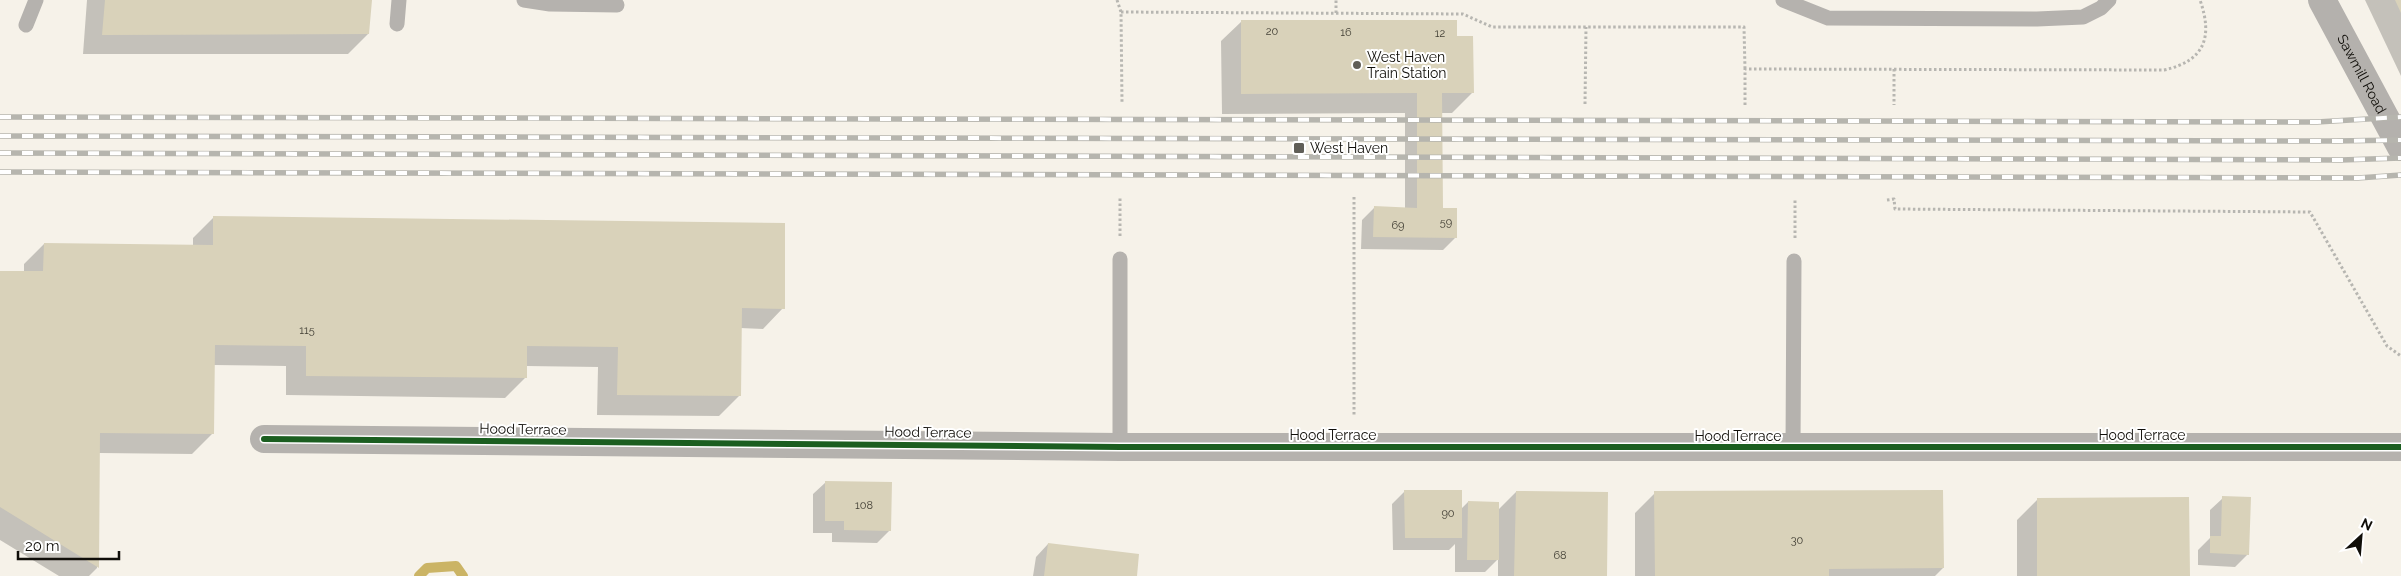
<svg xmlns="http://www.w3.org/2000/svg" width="2401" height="576" viewBox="0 0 2401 576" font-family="Raleway,sans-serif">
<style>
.shadow{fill:#0003}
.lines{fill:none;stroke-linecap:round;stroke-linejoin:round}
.stream{stroke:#cbb465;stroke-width:10}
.building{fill:#d9d2ba}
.path{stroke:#b7b6b1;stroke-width:3;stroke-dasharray:2.5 2.5;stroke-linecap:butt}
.lane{stroke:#b5b2ae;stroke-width:15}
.street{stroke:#b5b2ae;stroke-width:28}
.secondary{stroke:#b4b1ad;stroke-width:28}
.rail-casing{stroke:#b6b5ae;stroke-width:5.5}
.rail{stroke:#fff;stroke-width:4;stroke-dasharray:11;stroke-linecap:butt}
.cycleway-casing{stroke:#fff;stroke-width:9}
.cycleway{stroke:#1b5e20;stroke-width:6}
.poi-dot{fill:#605e57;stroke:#fff;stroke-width:2}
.labels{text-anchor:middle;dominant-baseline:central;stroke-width:4;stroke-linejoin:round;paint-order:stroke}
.number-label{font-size:11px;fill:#423f35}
.poi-label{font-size:14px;fill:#100e09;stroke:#fff;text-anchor:start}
.street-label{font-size:14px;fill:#100e09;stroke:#fff}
</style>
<rect width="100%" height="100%" fill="#f6f2e9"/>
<path class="shadow" d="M87 0H371L368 34 348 54H83Z
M2365 0H2401V76Z
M1242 21 1456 38 1472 93 1452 113H1441L1442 209 1455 238 1443 250 1361 249 1362 220 1374 208 1405 209V113L1222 114 1221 41Z
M214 217 783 308 763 329 740 328 739 396 719 416 597 415 598 367 526 366V377L505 398 286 395V366L213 365V433L192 454 99 453 97 568 89 576H59L0 540V272H24V264L44 244 193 246V238Z
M826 482 890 530 877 543 832 542V533H813V494Z
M1405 491 1461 509 1468 502 1498 510 1516 492 1606 576H1498V559L1485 572H1455V544L1449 550H1393L1392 504Z
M1655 493 1943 568 1935 576H1635V513Z
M2223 498 2248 554 2235 567 2198 565V550L2210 538V510Z
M2037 500 2188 576H2017V520Z
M1048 544 1135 576H1033L1036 557Z"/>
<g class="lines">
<path class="stream" d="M419 576 427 568 456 566 463 576"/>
</g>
<path class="building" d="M105 0H372L369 34 102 35Z
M2395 0H2401V13Z
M1241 20H1457V36H1473L1474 93H1442L1443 208H1457V238L1373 237 1374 206 1417 208V93L1241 94Z
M213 216 785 223V309L742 308 741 396 617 395 618 347 527 346V378L306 376V346L215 345 214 434 100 433 99 568 0 507V271H43L44 243 213 245Z
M825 481 892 482 891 531 844 530V521H825Z
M1404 490H1462V538H1405Z
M1943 490 1944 568 1829 569V576H1655L1654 491Z
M1516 491 1608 492 1607 576H1514Z
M2222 496 2251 497 2249 555 2210 553V536H2221Z
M2189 497 2190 576H2037V498Z
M1468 501 1499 502V560H1467Z
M1048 543 1139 554 1137 576H1044Z"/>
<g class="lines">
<path class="path" d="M1117 0 1121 12 1122 102
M1121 12 1463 14 1492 27H1744L1745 69
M1336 13V0
M1894 69V105
M1585 104 1586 27
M1745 105V69L2164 70C2205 61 2213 37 2200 0
M1354 197V415
M1887 200 1894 199 1895 209 2310 212 2387 346 2401 356
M1120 236V196
M1795 238V199"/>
<path class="lane" d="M524 0 550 4 617 5
M1783 0 1828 18 2037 19 2083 17 2101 8 2109 0
M397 24 399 0
M26 25 36 0
M1120 447V259
M1793 448 1794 261"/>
<path class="street" d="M264 439 1120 447H2401"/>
<path class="secondary" id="s1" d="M2322 0 2401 147"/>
<g class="rail-casing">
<path id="rail" d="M0 117 2317 122 2401 117
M0 136 2336 141 2401 140
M0 153 2341 160 2401 158
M0 172 2358 178 2401 175"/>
</g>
<use href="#rail" class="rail"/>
<g class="cycleway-casing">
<path id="cycleway" d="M264 439 1120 447H2401"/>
</g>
<use href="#cycleway" class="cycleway"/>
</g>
<g class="poi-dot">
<circle cx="1357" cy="65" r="5"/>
<rect x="1293" y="142" width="12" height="12" rx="2.5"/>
</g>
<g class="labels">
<g class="number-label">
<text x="1272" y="31">20</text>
<text x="1346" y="32">16</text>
<text x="1440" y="33">12</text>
<text x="1446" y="222">59</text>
<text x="1398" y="225">69</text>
<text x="307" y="330">115</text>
<text x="864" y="505">108</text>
<text x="1448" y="513">90</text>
<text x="1797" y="540">30</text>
<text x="1560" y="555">68</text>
</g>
<g class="poi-label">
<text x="1367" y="57">West Haven<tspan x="1367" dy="16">Train Station</tspan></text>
<text x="1310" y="148">West Haven</text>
</g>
<g class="street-label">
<text stroke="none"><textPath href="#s1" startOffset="84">Sawmill Road</textPath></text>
<text transform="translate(523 429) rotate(1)">Hood Terrace</text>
<text transform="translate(928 432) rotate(1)">Hood Terrace</text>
<text x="1333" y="435">Hood Terrace</text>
<text x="2142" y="435">Hood Terrace</text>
<text x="1738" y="436">Hood Terrace</text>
</g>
</g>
<g transform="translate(2361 536) rotate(26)" stroke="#ffffff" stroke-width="4" paint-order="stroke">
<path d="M0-4L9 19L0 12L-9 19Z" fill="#100e09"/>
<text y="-8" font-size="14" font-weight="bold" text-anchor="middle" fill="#100e09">N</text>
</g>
<path d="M18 551v8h101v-8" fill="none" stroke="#100e09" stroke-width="2.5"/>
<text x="25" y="551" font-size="15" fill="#100e09" stroke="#ffffff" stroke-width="4" paint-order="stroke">20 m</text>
</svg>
